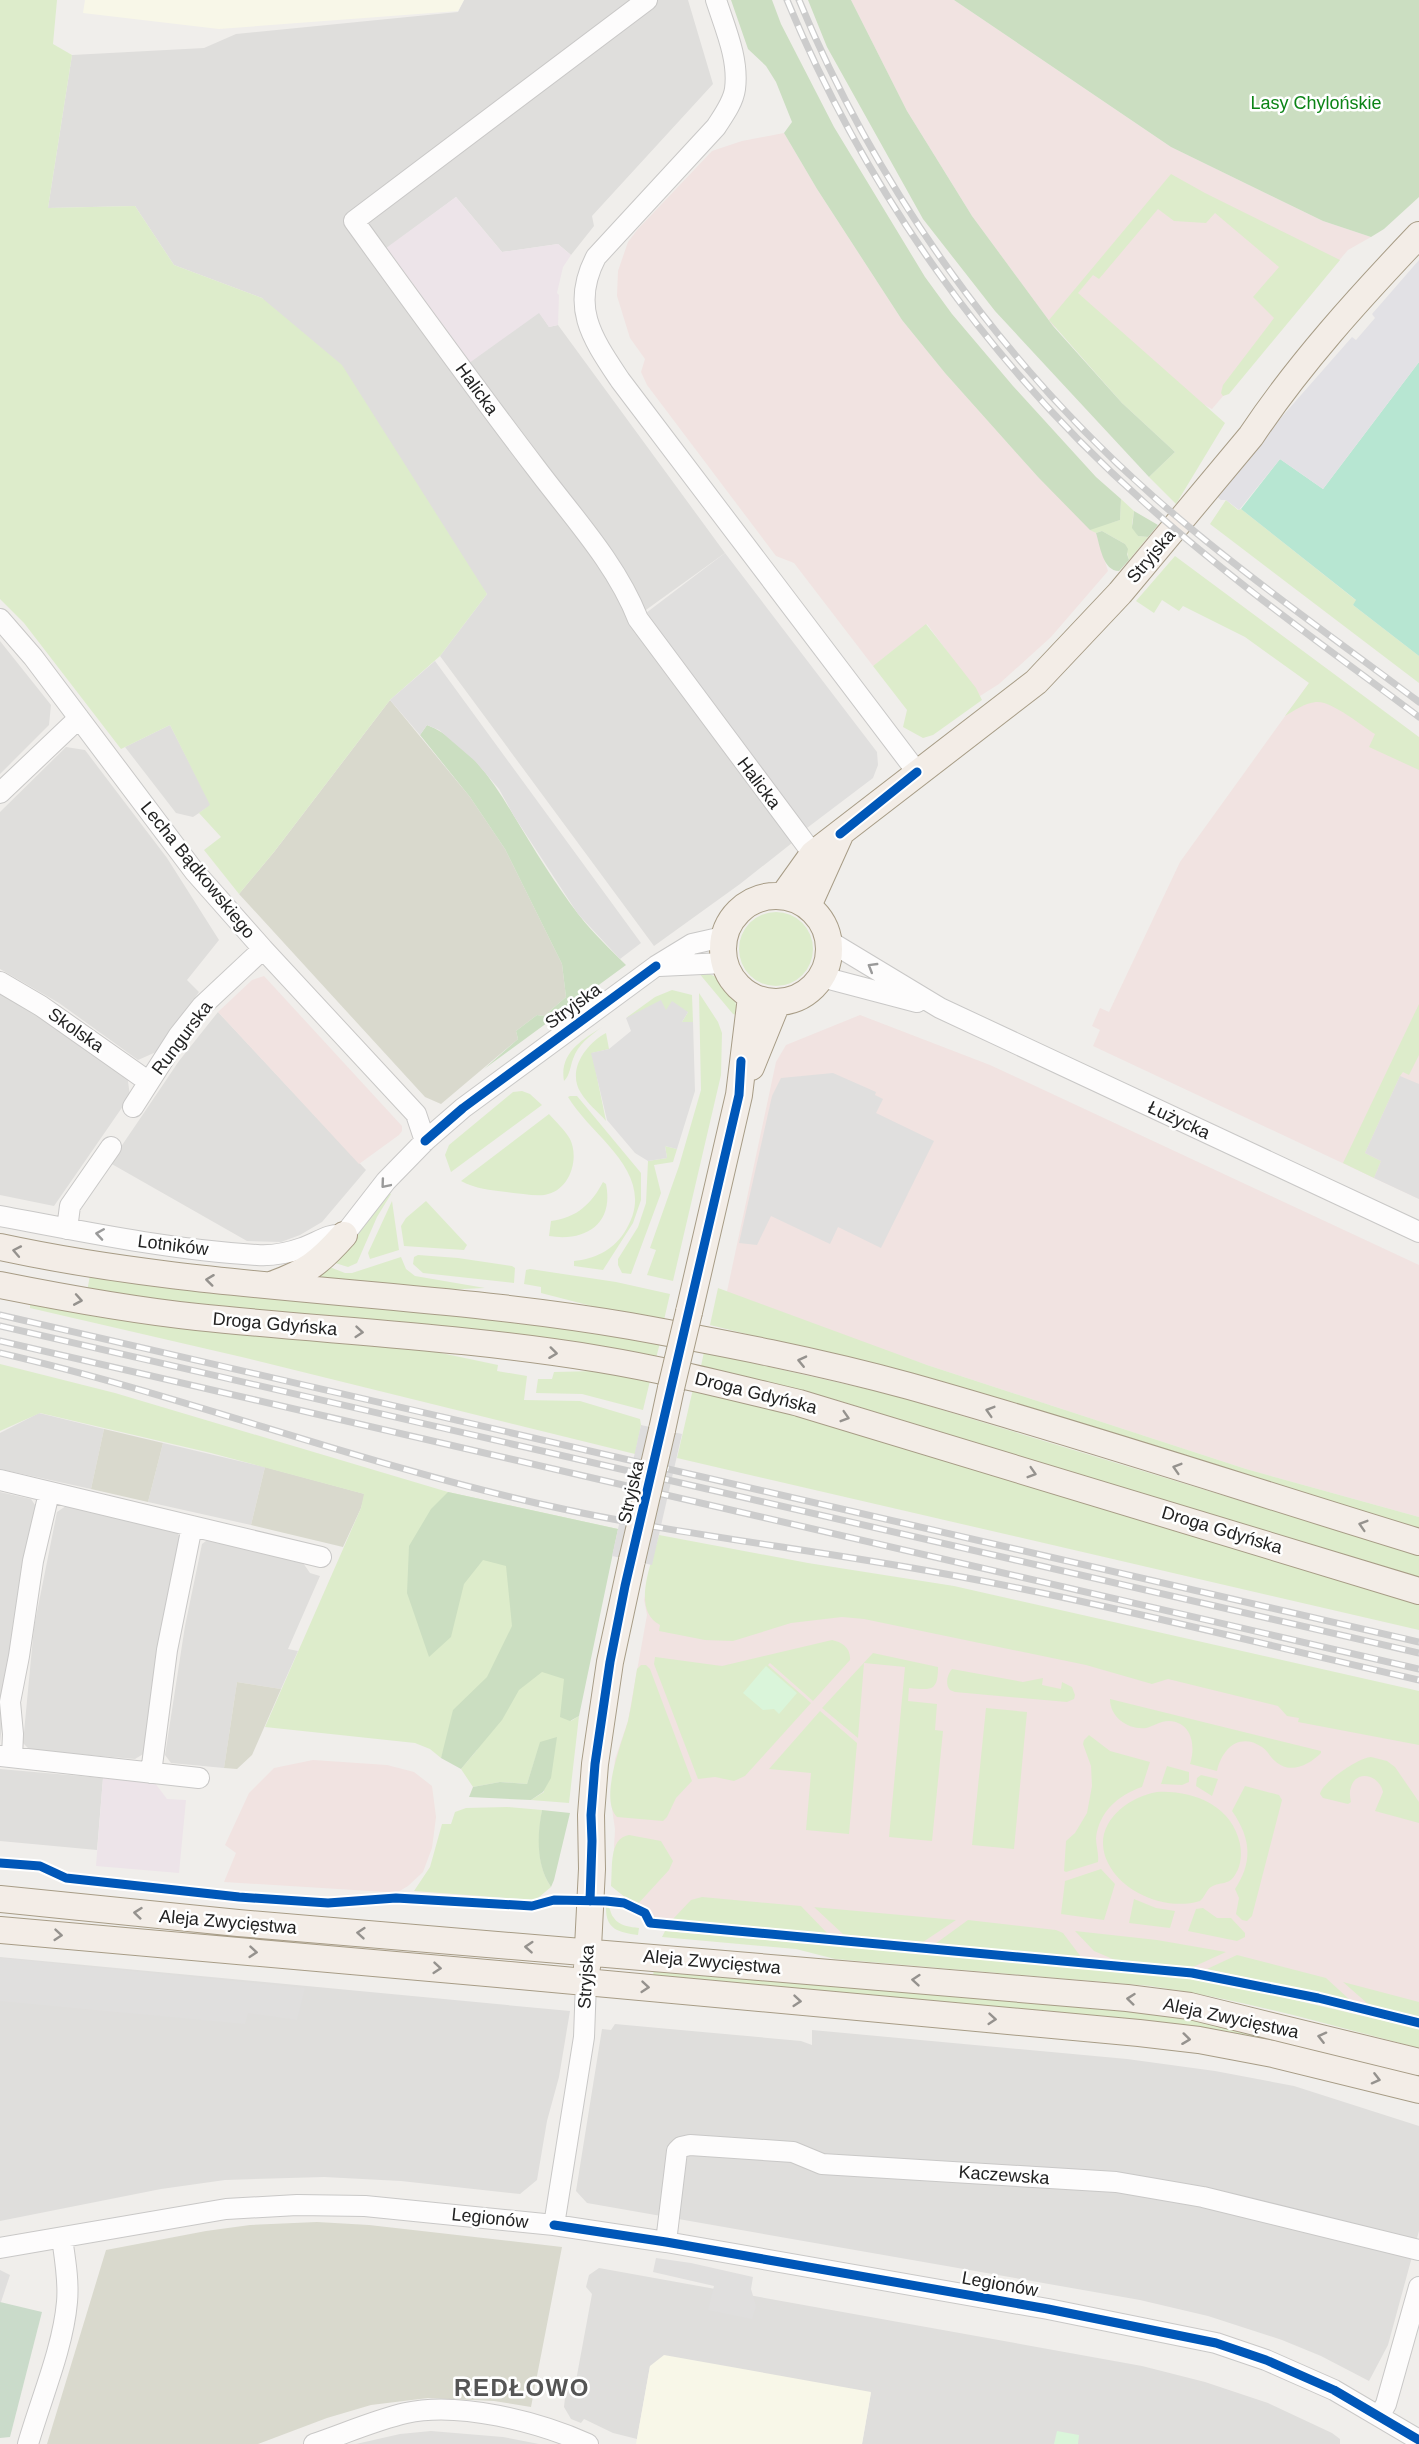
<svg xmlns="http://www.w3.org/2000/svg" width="1419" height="2444" viewBox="0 0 1419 2444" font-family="Helvetica,sans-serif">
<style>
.residential{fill:#dfdedc}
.commercial{fill:#f1e3e1}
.industrial{fill:#ede4e9}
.education{fill:#f8f7e8}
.construction{fill:#d9d9cd}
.grass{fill:#ddeccb}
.forest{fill:#cbdec1}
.cemetery{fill:#cadbca}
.park{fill:#daf5da}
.pitch{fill:#b7e6d2}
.parking{fill:#e0dfde}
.plaza{fill:#e2e1e5}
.pier{fill:#dedddd}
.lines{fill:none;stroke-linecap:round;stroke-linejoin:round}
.minor-casing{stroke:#c9c8c7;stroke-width:22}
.major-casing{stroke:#a79c86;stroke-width:28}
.minor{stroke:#fdfcfc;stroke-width:20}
.major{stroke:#f3ede7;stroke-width:26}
.rail-casing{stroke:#ccc;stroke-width:7}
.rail{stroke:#fff;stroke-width:4.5;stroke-dasharray:14;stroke-linecap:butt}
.major-bridge-casing{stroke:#a79c86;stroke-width:28;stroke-linecap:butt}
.major-bridge{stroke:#f3ede7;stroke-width:26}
.cycleway-casing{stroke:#fff;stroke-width:13}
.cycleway{stroke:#0057b8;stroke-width:9}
.oneway{stroke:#9a9a9a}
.oneway2{stroke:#95928e}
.labels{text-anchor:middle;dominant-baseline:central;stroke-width:5;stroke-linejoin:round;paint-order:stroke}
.park-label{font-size:18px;fill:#0c8416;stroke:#fff}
.street-label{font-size:18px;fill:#222;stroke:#fff}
.district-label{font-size:24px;font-weight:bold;letter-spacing:1.5px;fill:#555;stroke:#fff}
</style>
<rect width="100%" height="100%" fill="#f0eeeb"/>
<path class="residential" d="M464 0H688L713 84 592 216 594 226 571 255 558 244 502 252 456 197 382 252 540 313 549 327 558 325 725 553 632 620 793 834 792 843 740 884 654 946 440 656 487 594 262 298 174 265 135 206 48 208 72 55 204 48 236 34 458 12Z
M0 641 51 705 49 725 0 774Z
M170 725 211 805 193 817 176 813 125 747Z
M66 747 85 750 167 858 219 940 187 980 199 992 156 1052 138 1060 59 1003 0 969V812Z
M0 990 127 1074 130 1096 54 1206 0 1195Z
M218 1012 366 1170 322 1222 300 1235 281 1242 247 1241 110 1163 179 1061Z
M39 1413 104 1429 91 1489 0 1469V1433Z
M163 1443 265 1467 251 1525 148 1502Z
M0 1492 31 1499 37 1508 13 1623 0 1743Z
M66 1506 176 1531 181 1539 145 1753 135 1759 30 1750 23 1743 34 1627 57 1512Z
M210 1538 301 1560 310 1573 320 1576 288 1649 298 1651 281 1689 237 1682 224 1768 171 1763 165 1755 185 1626 202 1544Z
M0 1769 103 1778 97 1850 0 1841Z
M0 1957 570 2011 559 2077 547 2121 537 2180 520 2194 401 2181 324 2177 225 2180 161 2189 0 2221Z
M615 2024 801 2041 812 2045V2030L1127 2059 1215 2071 1294 2086 1419 2126V2231L1388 2345 1369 2381 1321 2356 1282 2340 1208 2316 1140 2300 587 2203 576 2191 602 2029 611 2030Z
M599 2268 1142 2366 1205 2382 1268 2403 1332 2433 1340 2439V2444H862L871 2393 650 2366 637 2439 613 2433 584 2419 581 2423 571 2419 564 2407 566 2389 575 2386 592 2294 586 2287 589 2275Z
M431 2431 503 2437 539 2444H356L400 2434Z"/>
<path class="commercial" d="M851 0H954L1171 147 1323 221 1371 237 1348 250 1212 409 1053 326 972 216 907 111Z
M784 133 817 189 902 320 945 373 1038 477 1096 533 1108 571 1051 637 999 684 980 696 927 624 873 666 794 563 776 556 647 385 641 372 645 359 630 338 617 296 618 271 628 242 637 230 712 151 742 141Z
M1309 683 1419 759V1199L1093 1046 1100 1030 1092 1026 1100 1008 1109 1012 1180 862Z
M264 976 402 1126V1131L399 1135 359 1164 218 1012 252 980Z
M860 1015 990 1065 1419 1265V1517L1246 1469 927 1365 726 1296 776 1062 786 1045Z
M652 1562 1419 1728V2017L1238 1975 1193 1967 652 1918 612 1886 615 1829 611 1802 615 1759 628 1721 647 1615 644 1600Z
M313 1760 387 1765 414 1772 432 1786 436 1817 432 1848 423 1872 408 1886 398 1892H386L224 1882 236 1853 225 1845 249 1793 274 1768Z"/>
<path class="industrial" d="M456 197 502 252 558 244 571 255 563 267 557 293 559 295 558 325 549 327 539 313 465 366 382 251Z
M103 1778 155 1783 167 1799 186 1800 179 1873 96 1866Z"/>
<path class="education" d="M85 0H464L458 11 219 29 83 13Z
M664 2355 871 2392 862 2444H636L650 2366Z"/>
<path class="construction" d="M390 700 470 797 505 849 562 964 566 997 544 1016 537 1015 516 1031 518 1039 441 1104 425 1097 239 894 274 852Z
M104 1429 163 1443 148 1502 91 1489Z
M265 1467 365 1494 361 1508 343 1547 251 1525Z
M237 1682 281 1689 252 1755 237 1769 224 1768Z
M317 2222 369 2225 562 2247 531 2407 494 2401 428 2398 371 2405 327 2418 258 2444H47L106 2250 206 2231 250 2225Z"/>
<path class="grass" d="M0 0H57L53 44 72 55 48 208 135 206 174 265 262 298 342 365 487 594 440 656 390 700 274 852 239 894 204 850 221 837 199 813 210 805 170 725 121 749 24 623 0 599Z
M1171 174 1205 193 1340 260 1229 394 1223 396 1221 393 1223 385 1274 318 1253 297 1279 267 1215 213 1206 223 1174 221 1158 209 1099 279 1093 275 1078 293 1225 423 1176 504 1149 477 1175 452 1122 403 1049 320Z
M1121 499 1134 511 1132 524 1138 536 1148 537 1129 560 1125 544 1102 531 1096 533 1090 530C1096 525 1112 523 1120 520Z
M1226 500 1238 510 1241 509 1357 601 1353 605 1419 656V683L1210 524Z
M1175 556 1419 737V770L1369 747 1375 734C1362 726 1331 700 1316 702 1305 703 1295 710 1285 716L1309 683 1245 637 1183 606 1179 611 1162 600 1154 613 1136 601Z
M926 624 976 688 982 700 933 735 923 738 903 727 907 710 873 666Z
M739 949a37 37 0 1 1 74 0a37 37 0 1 1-74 0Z
M698 972C722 972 734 995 740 1016L733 1014Z
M672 990 692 995 693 1022H682L688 1012 666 1011 626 1018 655 997Z
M699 993 718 1022 722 1033 721 1075 673 1281 647 1275 656 1250 650 1248 679 1166 701 1090Z
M1419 1004V1055L1409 1075 1403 1072 1400 1076 1365 1153 1381 1161 1374 1178 1343 1163Z
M602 1027C590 1036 578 1044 573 1059 570 1067 570 1075 564 1081 559 1053 582 1040 602 1027Z
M606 1033 609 1049 592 1053 606 1121C598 1112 587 1103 581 1093 566 1070 587 1043 606 1033Z
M522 1091 530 1094 542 1105 451 1172 445 1155 449 1145 513 1092Z
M570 1096H577L641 1173V1200L633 1223 603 1270 574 1266V1261C594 1259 612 1251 624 1233 662 1175 592 1138 568 1097Z
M549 1114C556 1122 565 1130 570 1139 580 1160 569 1192 544 1195 532 1196 518 1193 506 1192 490 1190 476 1189 461 1181Z
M665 1146 677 1149 673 1162 654 1165 661 1193 631 1274 622 1273 618 1265V1259L638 1227 646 1203 648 1161 667 1158Z
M603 1182 606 1184C614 1224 586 1242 549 1236L551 1221C577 1218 592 1203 603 1182Z
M388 1192 391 1194 377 1217 357 1263 348 1267 332 1262Z
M392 1201 399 1250 370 1259 368 1253Z
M426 1201 467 1245 464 1250 404 1246 401 1226 406 1218Z
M418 1255 458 1258 512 1266 515 1268 514 1283 423 1273 413 1264 414 1257Z
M401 1257 406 1269 415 1276 485 1288 442 1290 319 1279 320 1272 327 1266 345 1273H352Z
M530 1269 616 1282 670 1294 664 1320 603 1309 541 1293V1287L524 1284 526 1270Z
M90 1275 529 1322 660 1343 656 1358 87 1292Z
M718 1288 927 1365 1246 1469 1419 1517V1528L917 1376 710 1325Z
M30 1304 138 1322 422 1349 498 1365 497 1371 527 1376 524 1400 580 1401 640 1419 641 1425 635 1454 246 1358 30 1308Z
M704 1352 893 1395 1419 1555V1578L833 1399 701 1366Z
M0 1364 115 1393 448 1492 618 1529 571 1721 579 1716 569 1803 531 1800 544 1792 536 1756 527 1784 500 1782 473 1787 461 1769 477 1750 445 1746 441 1758 430 1749 415 1743 265 1727 361 1508 364 1494 211 1453 40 1413 0 1431Z
M596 1371 650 1381 643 1410 582 1394 536 1393 538 1379H552L554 1372Z
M693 1389 836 1425 1419 1604V1630L677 1458Z
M659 1535 808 1563 954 1586 1419 1691V1745L1298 1722 1299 1718 1287 1716 1278 1706 1168 1679 1152 1684 1086 1665 864 1619 842 1617 791 1623 733 1641 705 1640 659 1631 660 1625C630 1610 653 1560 659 1535Z
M832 1640C842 1642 851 1648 850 1660L813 1701 770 1663 768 1665 811 1703 745 1776 734 1781 715 1777 698 1779 654 1664 655 1657 722 1666Z
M873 1653 938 1667C938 1692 931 1690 909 1688L908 1701 937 1704 935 1730 943 1731 932 1841 889 1837 905 1667 864 1663 858 1738 822 1708Z
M641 1665H646L650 1669 692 1781 676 1798 667 1817 663 1821 617 1817C599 1798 622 1743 628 1721 632 1704 634 1686 637 1669Z
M952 1669 1023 1682 1043 1678 1042 1685 1061 1689 1062 1682 1072 1687 1075 1695 1074 1699 1067 1702 955 1692 950 1690C945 1684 947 1675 952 1669Z
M1110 1699 1321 1751V1753C1309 1765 1290 1775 1275 1761 1270 1757 1268 1751 1262 1747 1239 1732 1222 1749 1217 1771L1190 1764C1196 1746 1192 1722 1169 1721 1160 1721 1154 1726 1146 1728 1129 1730 1110 1718 1110 1699Z
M986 1708 1027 1712 1014 1849 972 1845Z
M820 1711 857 1743 849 1834 806 1830 811 1773 769 1769Z
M1089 1735 1110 1751 1150 1762 1142 1787C1118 1795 1099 1812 1096 1838 1096 1846 1099 1854 1098 1862L1066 1872 1064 1871 1066 1841 1075 1833 1087 1813 1092 1786 1091 1766 1083 1744 1084 1740Z
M1371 1757 1387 1761 1395 1767 1419 1802V1823L1375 1811 1383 1792C1380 1776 1357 1768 1351 1787 1349 1792 1350 1797 1351 1802L1348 1804 1323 1798 1320 1794C1321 1783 1360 1757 1371 1757Z
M1167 1766 1189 1772V1782L1182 1785 1161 1784Z
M1201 1775 1218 1779 1212 1796 1196 1786 1197 1778Z
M1245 1786 1279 1795 1282 1800 1252 1916 1247 1921 1242 1920 1236 1914 1239 1898 1235 1889C1253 1862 1251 1838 1232 1811Z
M1157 1792C1192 1790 1232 1805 1240 1844 1242 1854 1241 1866 1235 1875 1228 1886 1221 1881 1211 1887 1206 1890 1205 1897 1200 1901 1168 1911 1123 1894 1108 1863 1090 1827 1124 1798 1157 1792Z
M507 1807 542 1810C538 1835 536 1865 551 1887L538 1898 533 1900 414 1891 430 1867 442 1824H451L455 1812 466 1808Z
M629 1835 661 1841 673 1861 669 1870 636 1906 611 1886C613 1870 608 1838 629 1835Z
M1101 1869 1115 1884 1104 1920 1061 1914 1065 1881Z
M702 1897 801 1906 828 1934 673 1919 691 1900Z
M1134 1899 1156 1908 1175 1911 1170 1928 1129 1923Z
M606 1905C612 1909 609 1912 614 1918 619 1926 631 1927 639 1928L638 1935C617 1932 605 1929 606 1905Z
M814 1907H813L956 1920 923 1942 844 1935Z
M1203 1908 1217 1918H1231L1245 1933V1937L1237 1941 1188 1931 1196 1909Z
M968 1920 1056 1930 1063 1933 1081 1957 935 1944Z
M665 1931 1173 1976 1247 1989 1419 2029V2048C1330 2025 1241 1999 1150 1986L835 1959 796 1949 662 1937Z
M1075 1931 1157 1940 1226 1952 1193 1967 1115 1960 1094 1951Z
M1237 1955 1326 1978 1350 2000 1207 1969Z
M654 1968 1185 2016 1419 2073V2077C1338 2056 1258 2036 1176 2025L653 1977Z
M1343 1982 1419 2002V2017L1368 2004Z"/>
<path class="forest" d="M731 0H772L781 24 834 127 925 277 952 314 1013 386 1096 477 1121 499 1120 520 1090 530 1038 477 945 373 902 320 817 189 784 133 792 122 776 82 766 66 748 49Z
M808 0H851L907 111 972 216 1053 326 1122 403 1175 452 1149 477 995 311 923 219 827 47Z
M954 0H1419V197L1384 229 1371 237 1323 221 1171 147Z
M1134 511 1158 525 1148 537 1138 536 1132 528Z
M1102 531 1125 544 1128 549 1127 554 1129 560 1119 571C1103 571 1100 546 1096 533Z
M427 725C467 741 493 781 514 816 534 849 555 884 579 915 593 933 610 949 626 965L484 1069 518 1039 516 1031 537 1015 544 1016 566 997 562 964 505 849 470 797 420 735Z
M448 1492 618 1529 579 1716 570 1721 560 1717 564 1679 542 1672 519 1690 502 1720 461 1769 441 1758 453 1710 487 1677 512 1626 506 1566 483 1560 464 1584 451 1637 429 1657 407 1593 409 1546 431 1509Z
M557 1737 551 1778 543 1792 531 1800 469 1797 473 1787 500 1782 527 1784 540 1742Z
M542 1810 570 1813 554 1880 551 1887C536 1865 537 1835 542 1810Z"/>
<path class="cemetery" d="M0 2302 42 2312 10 2437 0 2438Z"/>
<path class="park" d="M766 1666 797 1693 779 1714 774 1709 763 1710 743 1693Z
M1057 2431 1079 2435 1078 2444H1045H1054Z"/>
<path class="pitch" d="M1419 362V656L1353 605 1356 600 1241 509 1280 459 1323 489Z"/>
<path class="parking" d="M725 553 877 752 878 765 873 778 803 831 642 616Z
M435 661 641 943 620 959 578 914 514 816 499 789 475 761 439 730 427 725 420 735 390 700Z
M661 1000 666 1010 672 1001 688 1012 682 1022H693L695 1091 677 1149 665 1146 667 1158 648 1161 635 1153 607 1120 591 1053 609 1049 631 1031 626 1018Z
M833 1073 876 1092 875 1095 883 1099 876 1113 934 1141 881 1248 838 1227 830 1244 771 1216 757 1245 739 1243 772 1096 781 1078Z
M1400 1076 1419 1084V1199L1374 1178 1381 1161 1365 1153Z
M0 1958 305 1988 297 2020 248 2013 245 2024 0 2001Z
M656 2258 691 2263 753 2277 751 2289 756 2306 752 2319 708 2310 714 2286 653 2272Z
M0 2270 10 2275 1 2302H0Z"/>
<path class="plaza" d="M1419 260V362L1323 489 1280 459 1239 510 1226 500H1221L1214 494 1352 337 1356 340 1375 318 1372 314Z"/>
<path class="pier" d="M641 1425 682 1434 652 1565 612 1556Z"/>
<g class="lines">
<g class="minor-casing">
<path id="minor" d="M647 0 354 221C414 304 474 387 536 468 572 516 616 563 638 619L813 854
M716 0C725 28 739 59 735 89 733 103 723 116 716 127L596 257C570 307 592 338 620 380L917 772
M0 619 33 657 194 871 263 949 416 1114 425 1141
M0 793 79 718
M829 941 940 1008 1419 1232
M659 966 724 963
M822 977 917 1002
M0 982 41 1006 149 1082
M133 1107 179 1035 202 1006 263 949
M0 1216C85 1232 171 1250 257 1255 272 1256 288 1253 302 1248 317 1243 328 1233 344 1235L386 1181 425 1141 463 1108 656 966 692 944 723 937
M67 1229 70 1206 111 1147
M0 1480 321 1557
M0 1756 199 1778
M12 1757 13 1734 10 1702 19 1656 33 1561 49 1493
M151 1773 167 1650 192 1526
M554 2225 584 2037 586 1982
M666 2242 677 2151 681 2147 690 2145 793 2152 822 2164 1116 2182 1203 2197 1419 2250
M0 2248 226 2209 297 2205 365 2206 554 2225 666 2242 1048 2309 1216 2343 1266 2360 1334 2390 1419 2440
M1380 2415 1386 2404 1419 2287
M28 2444C41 2399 63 2348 67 2302 69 2281 65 2259 62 2238
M314 2444C344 2434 375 2420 406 2413 459 2401 539 2422 588 2444"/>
</g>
<g class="major-casing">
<path id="major" d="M723 949a53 53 0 1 1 106 0a53 53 0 1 1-106 0Z
M783 896 813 854 1036 682 1120 593 1251 436C1299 364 1359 298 1419 235
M808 906 840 835
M751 1067 777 1003
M0 1247C208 1292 421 1290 630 1326 724 1343 818 1361 909 1386 1080 1434 1249 1490 1419 1542
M0 1285C65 1298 131 1310 197 1317 331 1331 466 1337 599 1359 666 1370 732 1387 799 1403L1419 1591
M271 1285C307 1272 319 1263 344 1235
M689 1312 739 1095 751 997
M662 1430 671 1388
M0 1899 238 1923 1127 1998 1190 2006 1419 2062
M0 1930 498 1974 1139 2033 1199 2040 1273 2054 1419 2090
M587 1967 592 1869 591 1815 595 1764 610 1662 632 1560"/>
</g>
<use href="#minor" class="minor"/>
<use href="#major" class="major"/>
<g class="rail-casing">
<path id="rail" d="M787 0C867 193 990 365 1146 504 1232 581 1327 648 1419 717
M799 0C877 189 1001 362 1154 497 1238 571 1330 635 1419 702
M0 1315 1419 1642
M0 1326 1419 1653
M0 1341 1419 1669
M0 1353C181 1395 355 1462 536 1503 670 1534 805 1548 940 1573 1101 1602 1260 1644 1419 1680"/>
</g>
<use href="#rail" class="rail"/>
<g class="major-bridge-casing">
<path id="major-bridge" d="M671 1388 689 1312
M632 1560 662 1430"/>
</g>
<use href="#major-bridge" class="major-bridge"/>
<g class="cycleway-casing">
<path id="cycleway" d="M840 834 917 772
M425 1141 463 1108 656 966
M0 1863 40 1866 66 1878 239 1897 328 1903 396 1898 532 1906 554 1900 606 1901 624 1903 645 1913 650 1923 1192 1973 1318 1998 1419 2023
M590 1901 592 1841 591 1815 595 1764 610 1662 625 1586 739 1095 741 1061
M554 2225 666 2242 1048 2309 1216 2343 1266 2360 1334 2390 1419 2440"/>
</g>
<use href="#cycleway" class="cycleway"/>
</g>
<defs><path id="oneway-chevron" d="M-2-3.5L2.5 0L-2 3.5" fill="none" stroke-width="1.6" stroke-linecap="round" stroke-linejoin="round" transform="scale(1.5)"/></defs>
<g class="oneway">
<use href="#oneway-chevron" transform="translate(872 967) rotate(-149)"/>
<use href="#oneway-chevron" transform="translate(385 1184) rotate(130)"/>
<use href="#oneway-chevron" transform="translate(100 1234) rotate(-171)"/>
</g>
<g class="oneway2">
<use href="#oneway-chevron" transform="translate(17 1251) rotate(-169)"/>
<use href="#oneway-chevron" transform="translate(210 1280) rotate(-173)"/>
<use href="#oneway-chevron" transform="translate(78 1300) rotate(10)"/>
<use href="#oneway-chevron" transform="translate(359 1332) rotate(5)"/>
<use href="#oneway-chevron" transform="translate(553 1353) rotate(7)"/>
<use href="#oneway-chevron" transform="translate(802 1361) rotate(-167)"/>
<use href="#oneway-chevron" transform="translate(990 1411) rotate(-163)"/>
<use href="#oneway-chevron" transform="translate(845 1417) rotate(17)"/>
<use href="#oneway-chevron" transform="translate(1177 1468) rotate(-163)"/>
<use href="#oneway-chevron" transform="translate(1032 1473) rotate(17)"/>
<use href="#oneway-chevron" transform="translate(1363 1525) rotate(-163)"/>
<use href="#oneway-chevron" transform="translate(138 1913) rotate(-174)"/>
<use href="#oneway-chevron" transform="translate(361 1933) rotate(-175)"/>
<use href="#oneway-chevron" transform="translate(58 1935) rotate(5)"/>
<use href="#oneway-chevron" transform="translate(529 1947) rotate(-176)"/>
<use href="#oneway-chevron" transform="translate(253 1952) rotate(5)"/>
<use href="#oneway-chevron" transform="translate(437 1968) rotate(5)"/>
<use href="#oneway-chevron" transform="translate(916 1980) rotate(-175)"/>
<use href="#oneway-chevron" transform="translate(645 1987) rotate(5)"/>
<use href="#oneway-chevron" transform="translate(1131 1999) rotate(-174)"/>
<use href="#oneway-chevron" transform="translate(797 2001) rotate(5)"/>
<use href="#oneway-chevron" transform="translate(992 2019) rotate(5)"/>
<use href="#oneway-chevron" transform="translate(1322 2037) rotate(-166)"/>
<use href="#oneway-chevron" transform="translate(1186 2039) rotate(7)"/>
<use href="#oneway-chevron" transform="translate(1376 2079) rotate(14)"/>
</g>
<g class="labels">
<g class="park-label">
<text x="1316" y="103">Lasy Chylońskie</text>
</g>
<g class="street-label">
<text transform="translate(477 389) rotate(54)">Halicka</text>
<text transform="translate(1151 556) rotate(-50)">Stryjska</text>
<text transform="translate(759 783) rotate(53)">Halicka</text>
<text transform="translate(198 870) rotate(51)">Lecha Bądkowskiego</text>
<text transform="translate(573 1006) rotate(-36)">Stryjska</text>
<text transform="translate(76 1030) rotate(35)">Skolska</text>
<text transform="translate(182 1038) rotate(-53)">Rungurska</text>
<text transform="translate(1179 1120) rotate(25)">Łużycka</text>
<text transform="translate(173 1245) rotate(7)">Lotników</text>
<text transform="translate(275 1324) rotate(5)">Droga Gdyńska</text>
<text transform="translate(756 1393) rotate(14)">Droga Gdyńska</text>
<text transform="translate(631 1492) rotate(-77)">Stryjska</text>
<text transform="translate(1222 1530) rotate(17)">Droga Gdyńska</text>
<text transform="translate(228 1922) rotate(5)">Aleja Zwycięstwa</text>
<text transform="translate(712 1962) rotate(5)">Aleja Zwycięstwa</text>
<text transform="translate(586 1977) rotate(-87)">Stryjska</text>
<text transform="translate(1231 2018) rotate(12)">Aleja Zwycięstwa</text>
<text transform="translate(1004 2175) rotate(4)">Kaczewska</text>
<text transform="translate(490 2218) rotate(6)">Legionów</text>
<text transform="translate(1000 2284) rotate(10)">Legionów</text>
</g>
<g class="district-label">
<text x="522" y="2387">REDŁOWO</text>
</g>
</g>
</svg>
